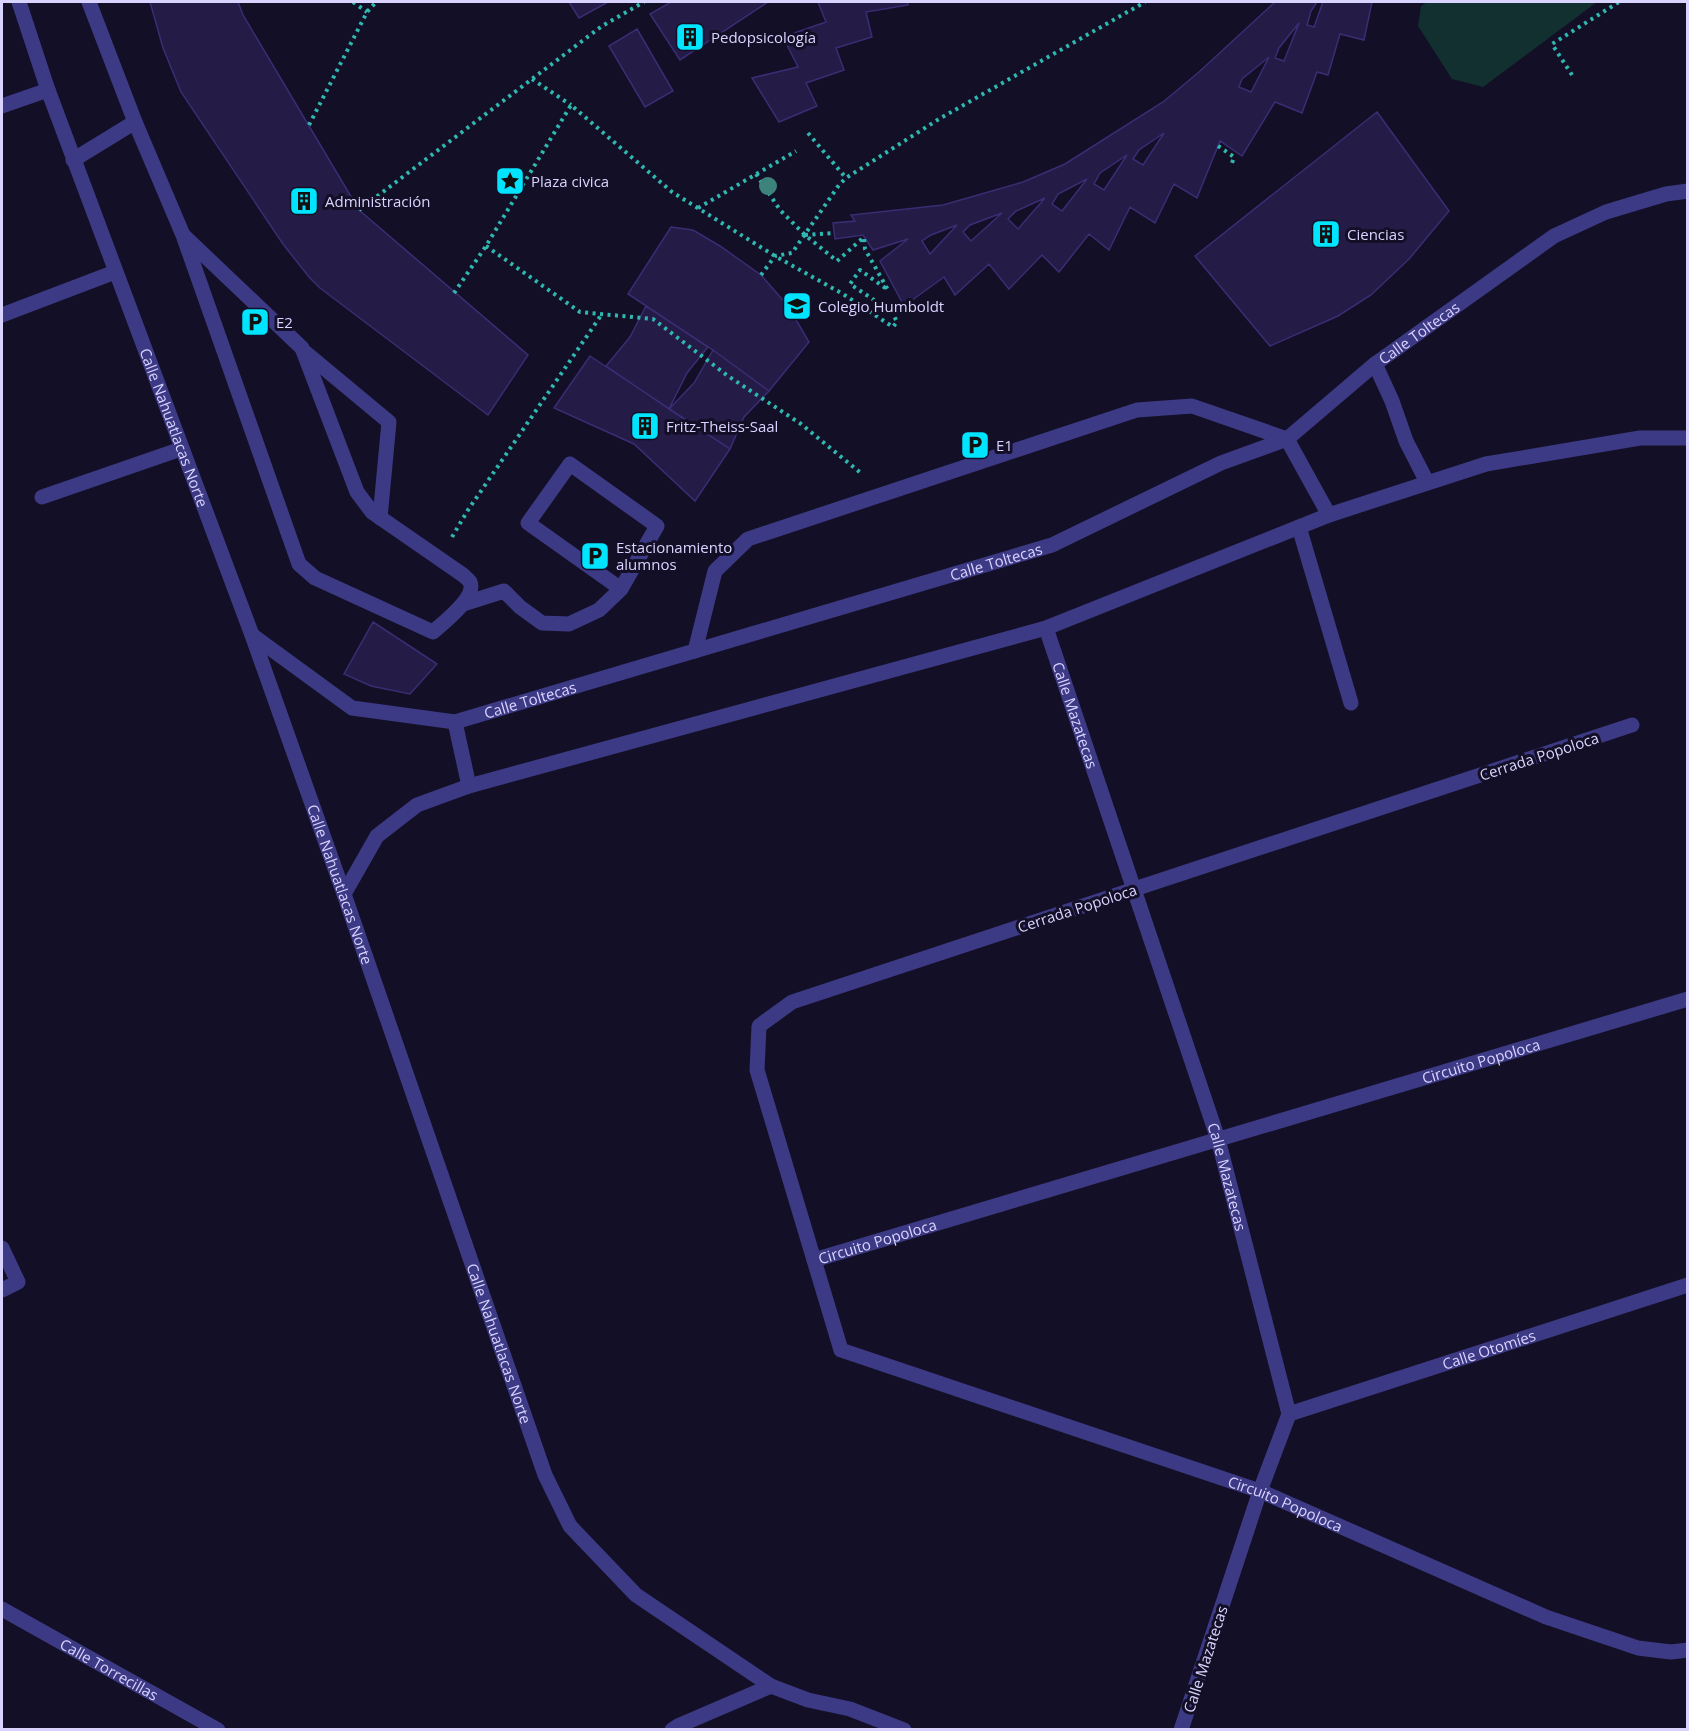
<svg xmlns="http://www.w3.org/2000/svg" width="1689" height="1731" viewBox="0 0 1689 1731" font-family="'Open Sans',sans-serif">
<style>
.green{fill:#12302f}
.building{fill:#241b47;stroke:#3b2d73;stroke-width:1.5;fill-rule:evenodd}
.lines{fill:none;stroke-linecap:round;stroke-linejoin:round}
.path{stroke:#2fb8b0;stroke-width:4;stroke-dasharray:3 4.5;stroke-linecap:butt}
.minor{stroke:#3d3a85;stroke-width:15}
.tree{fill:#3d827b}
.labels{text-anchor:middle;dominant-baseline:central;stroke-width:6;stroke-linejoin:round;paint-order:stroke}
.poi-label{font-size:15px;fill:#d9d4ff;stroke:#130f26;text-anchor:start}
.street-label{font-size:15px;fill:#d9d4ff;stroke:#130f26}
</style>
<rect width="100%" height="100%" fill="#130f26"/>
<path class="green" d="M1427 2H1597L1483 87 1452 79 1418 26 1421 6Z"/>
<path class="building" d="M150 2H238L243 15 359 210 528 355 488 415 320 288 309 277 283 244 181 92 163 48Z
M569 2H608L579 18Z
M671 2H768L680 60 650 14Z
M818 2H907L908 5 866 12 872 37 836 48 844 70 806 83 817 106 779 122 752 78 798 67 783 37 826 22Z
M1275 2H1317L1311 11 1307 25 1314 27 1323 2H1372L1364 40 1340 34 1328 75 1317 72 1302 113 1275 102 1242 156 1220 141 1197 198 1174 184 1155 223 1130 207 1109 250 1089 234 1059 272 1042 255 1009 289 989 264 955 295 944 277 904 306 880 261 908 239 873 250 863 235 835 239 833 223 855 221 851 215 943 205 1023 182 1065 164 1163 102 1199 72ZM1299 23 1284 61 1275 58 1279 48ZM1269 57 1251 92 1239 87 1242 79ZM1164 133 1143 165 1133 159 1139 150ZM1127 155 1104 190 1094 184 1100 173ZM1087 179 1062 211 1052 204 1058 194ZM1045 198 1018 229 1008 219 1016 211ZM1002 213 971 241 963 232 970 225ZM957 225 930 254 922 241 931 235Z
M637 29 673 91 645 107 609 46Z
M1377 112 1449 211 1409 259 1371 295 1338 316 1270 346 1195 256Z
M671 227 693 230 720 246 761 275 788 306 809 342 769 391 713 350 628 294Z
M646 306 708 347 687 373 669 409 606 366 630 337Z
M713 350 769 391 744 417 730 449 669 409 694 383Z
M590 356 730 449 695 501 634 444 554 408Z
M373 622 437 664 410 694 371 686 344 674Z"/>
<g class="lines">
<path class="path" d="M353 2 367 12
M1572 75 1552 44 1619 2
M532 79 571 105
M309 125 367 12 376 2
M808 133 846 178
M1218 146 1234 157 1232 163
M756 174 780 210 805 235 837 261 864 237
M698 208 796 151
M359 210 602 26 644 2
M805 235 834 233
M486 246 580 312 653 319 728 376 801 424 862 474
M761 275 775 256 792 253 839 185 846 178 939 119 1145 2
M454 293 486 246 571 105 672 192 775 256 843 294 893 327 897 322 892 312 850 284 860 270 888 290 865 249 864 237
M452 537 468 510 602 314"/>
<g class="minor">
<path id="s1" d="M19 2 48 90 252 635 344 894 545 1475 570 1526 636 1595 771 1686 808 1700 850 1709 904 1730"/>
<path d="M89 2 135 122"/>
<path d="M2 106 48 90"/>
<path d="M73 160 135 122 183 235 299 564 315 578 433 632C443 623 477 597 470 582 468 579 465 577 463 575L372 512 357 492 302 348 183 235"/>
<path d="M2 315 115 272"/>
<path d="M306 353 389 422 380 518"/>
<path d="M1375 364 1392 401 1406 441 1427 482"/>
<path d="M42 497 181 449"/>
<path d="M1299 527 1351 703"/>
<path d="M463 604 504 591 520 607 542 623 569 624 599 610 621 589 657 526 570 464 528 523 621 589"/>
<path id="s2" d="M1046 628 1218 1139 1289 1414 1260 1491 1181 1730"/>
<path id="s3" d="M252 635 352 708 455 722 1052 545 1221 463 1287 439 1375 364 1554 236 1606 212 1666 194 1688 191"/>
<path d="M695 651 715 571 748 539 1137 410 1192 406 1287 439 1329 515"/>
<path d="M455 722 469 786"/>
<path id="s4" d="M1632 725 792 1002 759 1026 757 1070 841 1350 1260 1491 1546 1617 1638 1648 1671 1652 1688 1650"/>
<path d="M344 894 377 836 417 805 469 786 1046 628 1329 515 1486 464 1640 438H1688"/>
<path d="M2 1248 18 1282 2 1290"/>
<path id="s5" d="M814 1260 1688 999"/>
<path id="s6" d="M1289 1414 1688 1285"/>
<path id="s7" d="M2 1609 218 1730"/>
<path d="M672 1730 678 1726 771 1686"/>
</g>
</g>
<circle class="tree" cx="768" cy="186" r="9"/>
<defs>
<g id="building-square" transform="scale(1.5)"><rect x="-9" y="-9" width="18" height="18" rx="4" fill="#00e5ff" stroke="#130f26"/><path d="M-4-6H4V6H1V3H-1V6H-4ZM-2.5-4.3h1.7v1.8h-1.7ZM.8-4.3h1.7v1.8H.8ZM-2.5-1h1.7V.8h-1.7ZM.8-1h1.7V.8H.8Z" fill="#111"/></g>
<g id="sight-square" transform="scale(1.5)"><rect x="-9" y="-9" width="18" height="18" rx="4" fill="#00e5ff" stroke="#130f26"/><path d="M0-6L1.8-2.2L6-1.7L2.9 1.2L3.7 5.4L0 3.3L-3.7 5.4L-2.9 1.2L-6-1.7L-1.8-2.2Z" fill="#111"/></g>
<g id="school-square" transform="scale(1.5)"><rect x="-9" y="-9" width="18" height="18" rx="4" fill="#00e5ff" stroke="#130f26"/><path d="M0-5L7-2L0 1L-7-2ZM-4 1L0 2.5L4 1V4Q0 6-4 4Z" fill="#111"/></g>
<g id="parking-square" transform="scale(1.5)"><rect x="-9" y="-9" width="18" height="18" rx="4" fill="#00e5ff" stroke="#130f26"/><path d="M-3.5-5.5H1a3.5 3.5 0 0 1 0 7H-1V5.5H-3.5ZM-1-3.4V-.6H.8a1.4 1.4 0 0 0 0-2.8Z" fill="#111"/></g>
</defs>
<g fill-rule="evenodd">
<use href="#building-square" x="690" y="37"/>
<use href="#sight-square" x="510" y="181"/>
<use href="#building-square" x="304" y="201"/>
<use href="#building-square" x="1326" y="234"/>
<use href="#school-square" x="797" y="306"/>
<use href="#parking-square" x="255" y="322"/>
<use href="#building-square" x="645" y="426"/>
<use href="#parking-square" x="975" y="445"/>
<use href="#parking-square" x="595" y="556"/>
</g>
<g class="labels">
<g class="poi-label">
<text x="711" y="37">Pedopsicología</text>
<text x="531" y="181">Plaza civica</text>
<text x="325" y="201">Administración</text>
<text x="1347" y="234">Ciencias</text>
<text x="818" y="306">Colegio Humboldt</text>
<text x="276" y="322">E2</text>
<text x="666" y="426">Fritz-Theiss-Saal</text>
<text x="996" y="445">E1</text>
<text x="616" y="547">Estacionamiento<tspan x="616" dy="17">alumnos</tspan></text>
</g>
<g class="street-label">
<text stroke="none"><textPath href="#s3" startOffset="1278">Calle Toltecas</textPath></text>
<text stroke="none"><textPath href="#s1" startOffset="453">Calle Nahuatlacas Norte</textPath></text>
<text stroke="none"><textPath href="#s3" startOffset="792">Calle Toltecas</textPath></text>
<text stroke="none"><textPath href="#s3" startOffset="306">Calle Toltecas</textPath></text>
<text stroke="none"><textPath href="#s2" startOffset="92">Calle Mazatecas</textPath></text>
<text transform="translate(1539 756) rotate(-18)">Cerrada Popoloca</text>
<text stroke="none"><textPath href="#s1" startOffset="939">Calle Nahuatlacas Norte</textPath></text>
<text transform="translate(1077 908) rotate(-18)">Cerrada Popoloca</text>
<text stroke="none"><textPath href="#s5" startOffset="696">Circuito Popoloca</textPath></text>
<text stroke="none"><textPath href="#s2" startOffset="578">Calle Mazatecas</textPath></text>
<text stroke="none"><textPath href="#s5" startOffset="66">Circuito Popoloca</textPath></text>
<text stroke="none"><textPath href="#s1" startOffset="1425">Calle Nahuatlacas Norte</textPath></text>
<text stroke="none"><textPath href="#s6" startOffset="210">Calle Otomíes</textPath></text>
<text stroke="none"><textPath href="#s4" startOffset="1732">Circuito Popoloca</textPath></text>
<text transform="translate(1205 1659) rotate(-72)">Calle Mazatecas</text>
<text stroke="none"><textPath href="#s7" startOffset="123">Calle Torrecillas</textPath></text>
</g>
</g>
<rect width="1689" height="1731" fill="none" stroke="#d9d4ff" stroke-width="6"/>
</svg>
